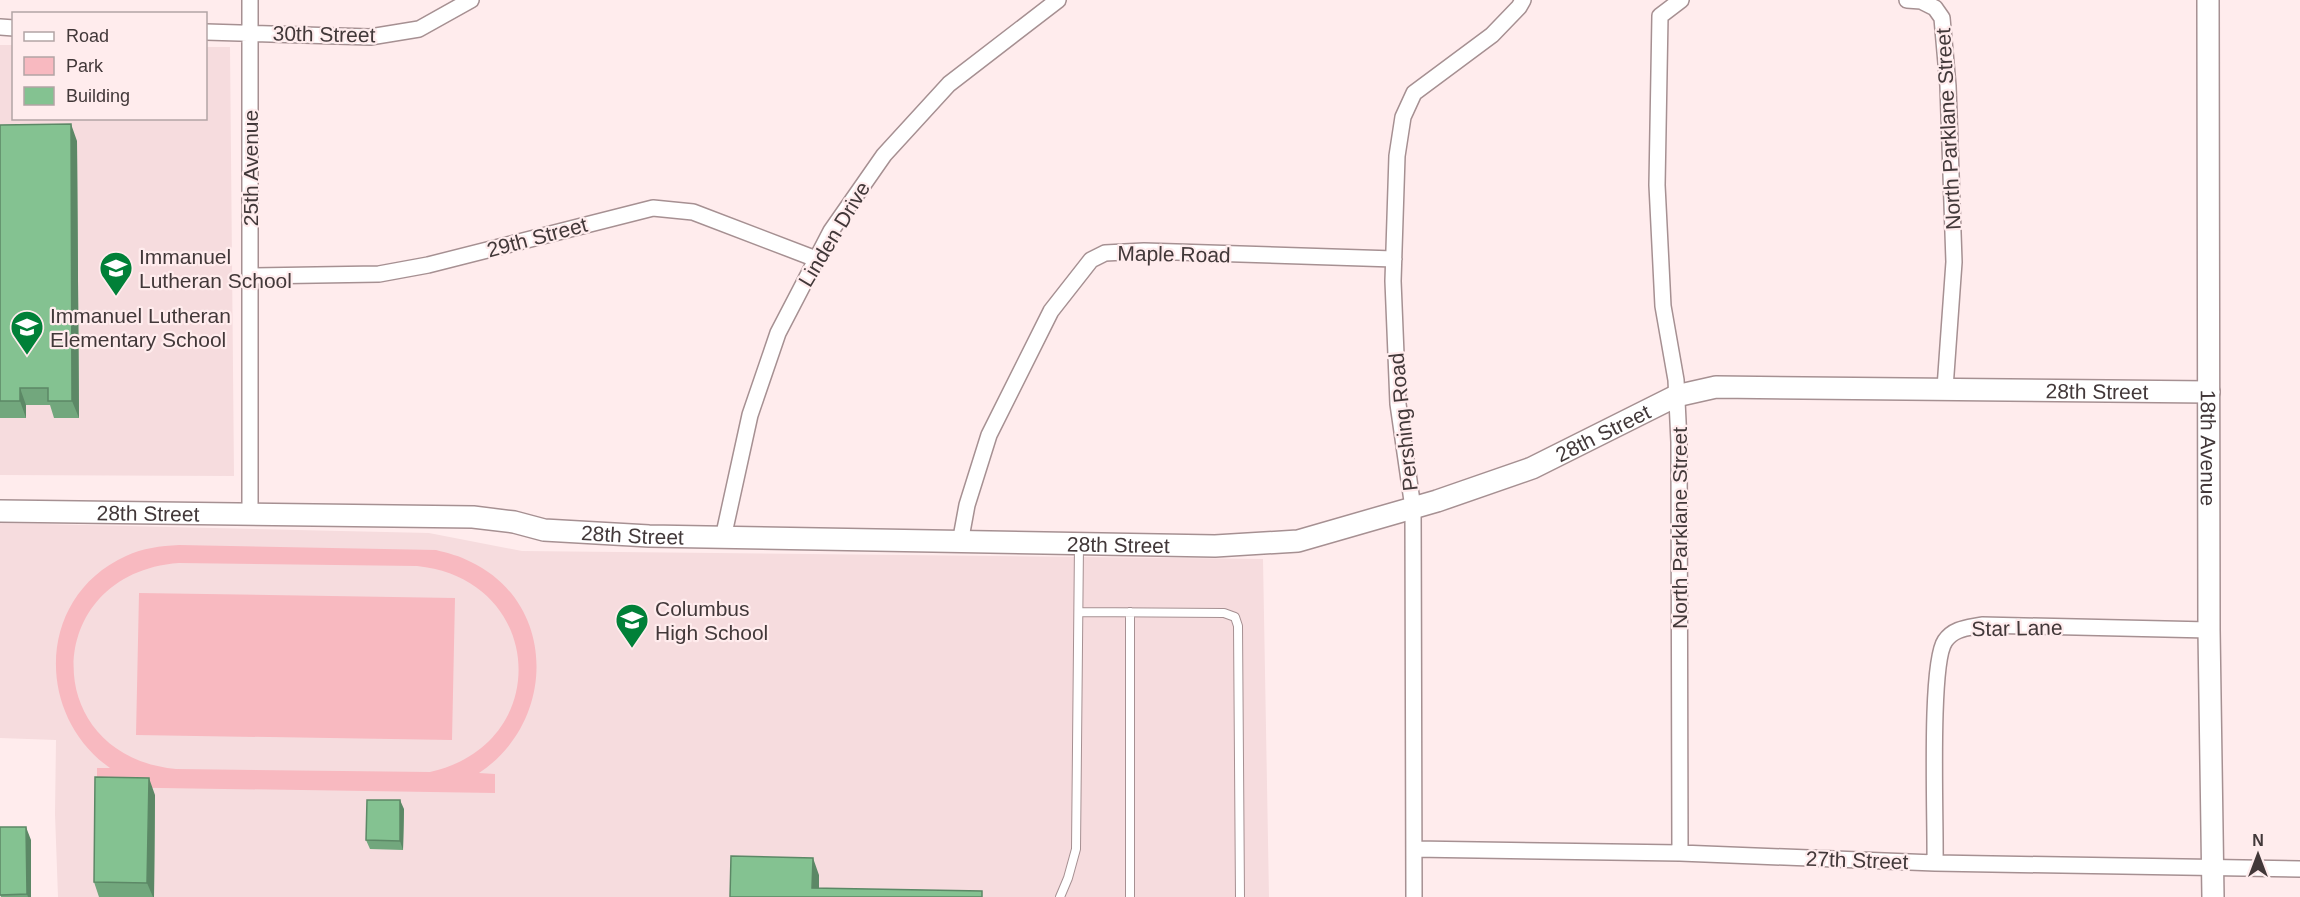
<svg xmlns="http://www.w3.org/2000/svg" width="2300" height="897" viewBox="0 0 2300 897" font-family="Helvetica,sans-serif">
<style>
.built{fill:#f6dcde}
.green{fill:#f8b9c0;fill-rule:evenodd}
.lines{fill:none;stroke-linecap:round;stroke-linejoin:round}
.lane-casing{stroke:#a69092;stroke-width:10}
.street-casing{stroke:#a69092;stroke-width:18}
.secondary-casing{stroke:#a69092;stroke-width:24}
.lane{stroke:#fff;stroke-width:8}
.street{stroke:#fff;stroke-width:15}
.secondary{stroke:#fff;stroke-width:21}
.wall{fill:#72a77d}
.shaded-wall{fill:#5c8866}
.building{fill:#84c291;stroke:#5c8866;stroke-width:1.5}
.labels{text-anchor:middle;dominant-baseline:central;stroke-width:4.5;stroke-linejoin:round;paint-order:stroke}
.street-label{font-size:21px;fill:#423839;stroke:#ffeced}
.poi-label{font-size:21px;fill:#423839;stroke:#ffeced;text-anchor:start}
</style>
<rect width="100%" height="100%" fill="#ffeced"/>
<path class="built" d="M0 45H13L14 118H206V47H230L234 476 0 475Z
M0 523 429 533 522 551 1263 559 1269 897H58L55 814 56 740 0 738Z"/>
<path class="green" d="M179 545 436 550C448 553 460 556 471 562 558 604 556 722 479 773L495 774V793L97 787V768H110C34 714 37 596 126 556 143 548 160 546 179 545ZM179 563 417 566C545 579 555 744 430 772L176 769C38 756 40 573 179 563Z
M139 593 455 598 452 740 136 735Z"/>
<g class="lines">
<g class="lane-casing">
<path id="lane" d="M1079 612 1224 613 1235 617 1238 626 1240 897
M1130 612V897
M1060 897 1068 878 1076 849 1079 544"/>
</g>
<g class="street-casing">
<path id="street" d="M1907 0 1921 1 1935 8 1942 18 1948 86 1954 262 1945 388
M0 27 14 28
M206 32 370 37 419 29 471 0
M250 276 379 274 428 265 653 208 693 212 816 259
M250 515V0
M723 538 750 415 778 333 831 231 884 155 949 84 1058 0
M960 543 967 505 989 435 1051 311 1091 260 1105 253 1144 251 1394 259
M1414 849 1680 853 1935 863 2300 869
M1680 853 1679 442 1676 380 1663 306 1657 185 1660 16 1681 0
M1935 863C1936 825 1929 664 1945 641 1954 628 1968 628 1982 625L2209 630
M1414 897 1413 508 1398 404 1393 281 1397 156 1403 117 1414 93 1492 35 1519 7 1523 0"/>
</g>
<g class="secondary-casing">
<g id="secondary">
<path id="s1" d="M2208 0 2209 630 2213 897"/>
<path id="s2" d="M0 511 473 517 514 522 544 530 649 536 1215 546 1298 541 1437 501 1532 468 1676 396 1716 387 2209 392"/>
</g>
</g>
<use href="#lane" class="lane"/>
<use href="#street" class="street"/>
<use href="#secondary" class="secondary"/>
</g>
<path class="wall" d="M0 125 77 141 79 418H54L50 405H26V418H0Z
M155 795 154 897H99L94 882Z
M404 809 403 850 370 849 366 840Z
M31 840V897H1L0 895Z"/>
<path class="shaded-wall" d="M71 124 77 141 79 418 72 401Z
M20 388 26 405V418L20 401Z
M149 778 155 795 154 897H153L147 883Z
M400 800 404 809 403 850 400 841Z
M26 827 31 840V897H28L27 894Z
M813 858 819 875V897L812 888Z"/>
<path class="building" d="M71 124 72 401H48V388H20V401H0V125Z
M95 777 149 778 147 883 94 882Z
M367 800H400V841L366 840Z
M0 827H26L27 894 0 895Z
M731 856 813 858 812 888 982 891V897H730Z"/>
<defs>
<g id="school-pin" transform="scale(1.725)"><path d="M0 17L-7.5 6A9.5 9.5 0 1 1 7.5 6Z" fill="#018038" stroke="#ffeced"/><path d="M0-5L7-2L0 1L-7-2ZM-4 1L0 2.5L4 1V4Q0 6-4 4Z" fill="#fff"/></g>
</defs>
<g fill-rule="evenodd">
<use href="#school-pin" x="116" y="268"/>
<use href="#school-pin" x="27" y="327"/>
<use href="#school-pin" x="632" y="620"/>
</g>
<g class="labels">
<g class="street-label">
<text transform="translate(324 34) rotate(1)">30th Street</text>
<text transform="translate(1948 129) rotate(-93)">North Parklane Street</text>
<text transform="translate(250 168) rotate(-90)">25th Avenue</text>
<text transform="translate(834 234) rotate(-59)">Linden Drive</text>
<text transform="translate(537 237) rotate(-15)">29th Street</text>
<text transform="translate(1174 254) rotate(1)">Maple Road</text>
<text stroke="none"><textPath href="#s2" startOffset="2128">28th Street</textPath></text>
<text transform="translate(1403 422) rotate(-96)">Pershing Road</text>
<text stroke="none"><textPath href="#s2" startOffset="1624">28th Street</textPath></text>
<text stroke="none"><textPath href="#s1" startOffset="448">18th Avenue</textPath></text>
<text stroke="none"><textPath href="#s2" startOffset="148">28th Street</textPath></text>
<text transform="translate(1679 528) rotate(-90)">North Parklane Street</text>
<text stroke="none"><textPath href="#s2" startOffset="634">28th Street</textPath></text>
<text stroke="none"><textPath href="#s2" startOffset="1120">28th Street</textPath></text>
<text transform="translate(2017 628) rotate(-1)">Star Lane</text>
<text transform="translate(1857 860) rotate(2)">27th Street</text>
</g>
<g class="poi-label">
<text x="139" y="256">Immanuel<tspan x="139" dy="24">Lutheran School</tspan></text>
<text x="50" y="315">Immanuel Lutheran<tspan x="50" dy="24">Elementary School</tspan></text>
<text x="655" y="608">Columbus<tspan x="655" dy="24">High School</tspan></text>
</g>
</g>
<rect x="12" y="12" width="195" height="108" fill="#ffeced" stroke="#b3a4a5" stroke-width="1.5"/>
<rect x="24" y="32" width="30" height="9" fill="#ffffff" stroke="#b3a4a5" stroke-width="1.5"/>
<text x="66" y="42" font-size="18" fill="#423839">Road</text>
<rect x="24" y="57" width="30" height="18" fill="#f8b9c0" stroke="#b3a4a5" stroke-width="1.5"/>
<text x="66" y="72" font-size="18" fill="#423839">Park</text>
<rect x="24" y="87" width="30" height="18" fill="#84c291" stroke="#b3a4a5" stroke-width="1.5"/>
<text x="66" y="102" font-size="18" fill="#423839">Building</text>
<g transform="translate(2258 855)" stroke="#ffeced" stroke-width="4.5" paint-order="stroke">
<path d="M0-4.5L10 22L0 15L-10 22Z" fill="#423839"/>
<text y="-9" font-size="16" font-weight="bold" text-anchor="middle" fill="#423839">N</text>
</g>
</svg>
